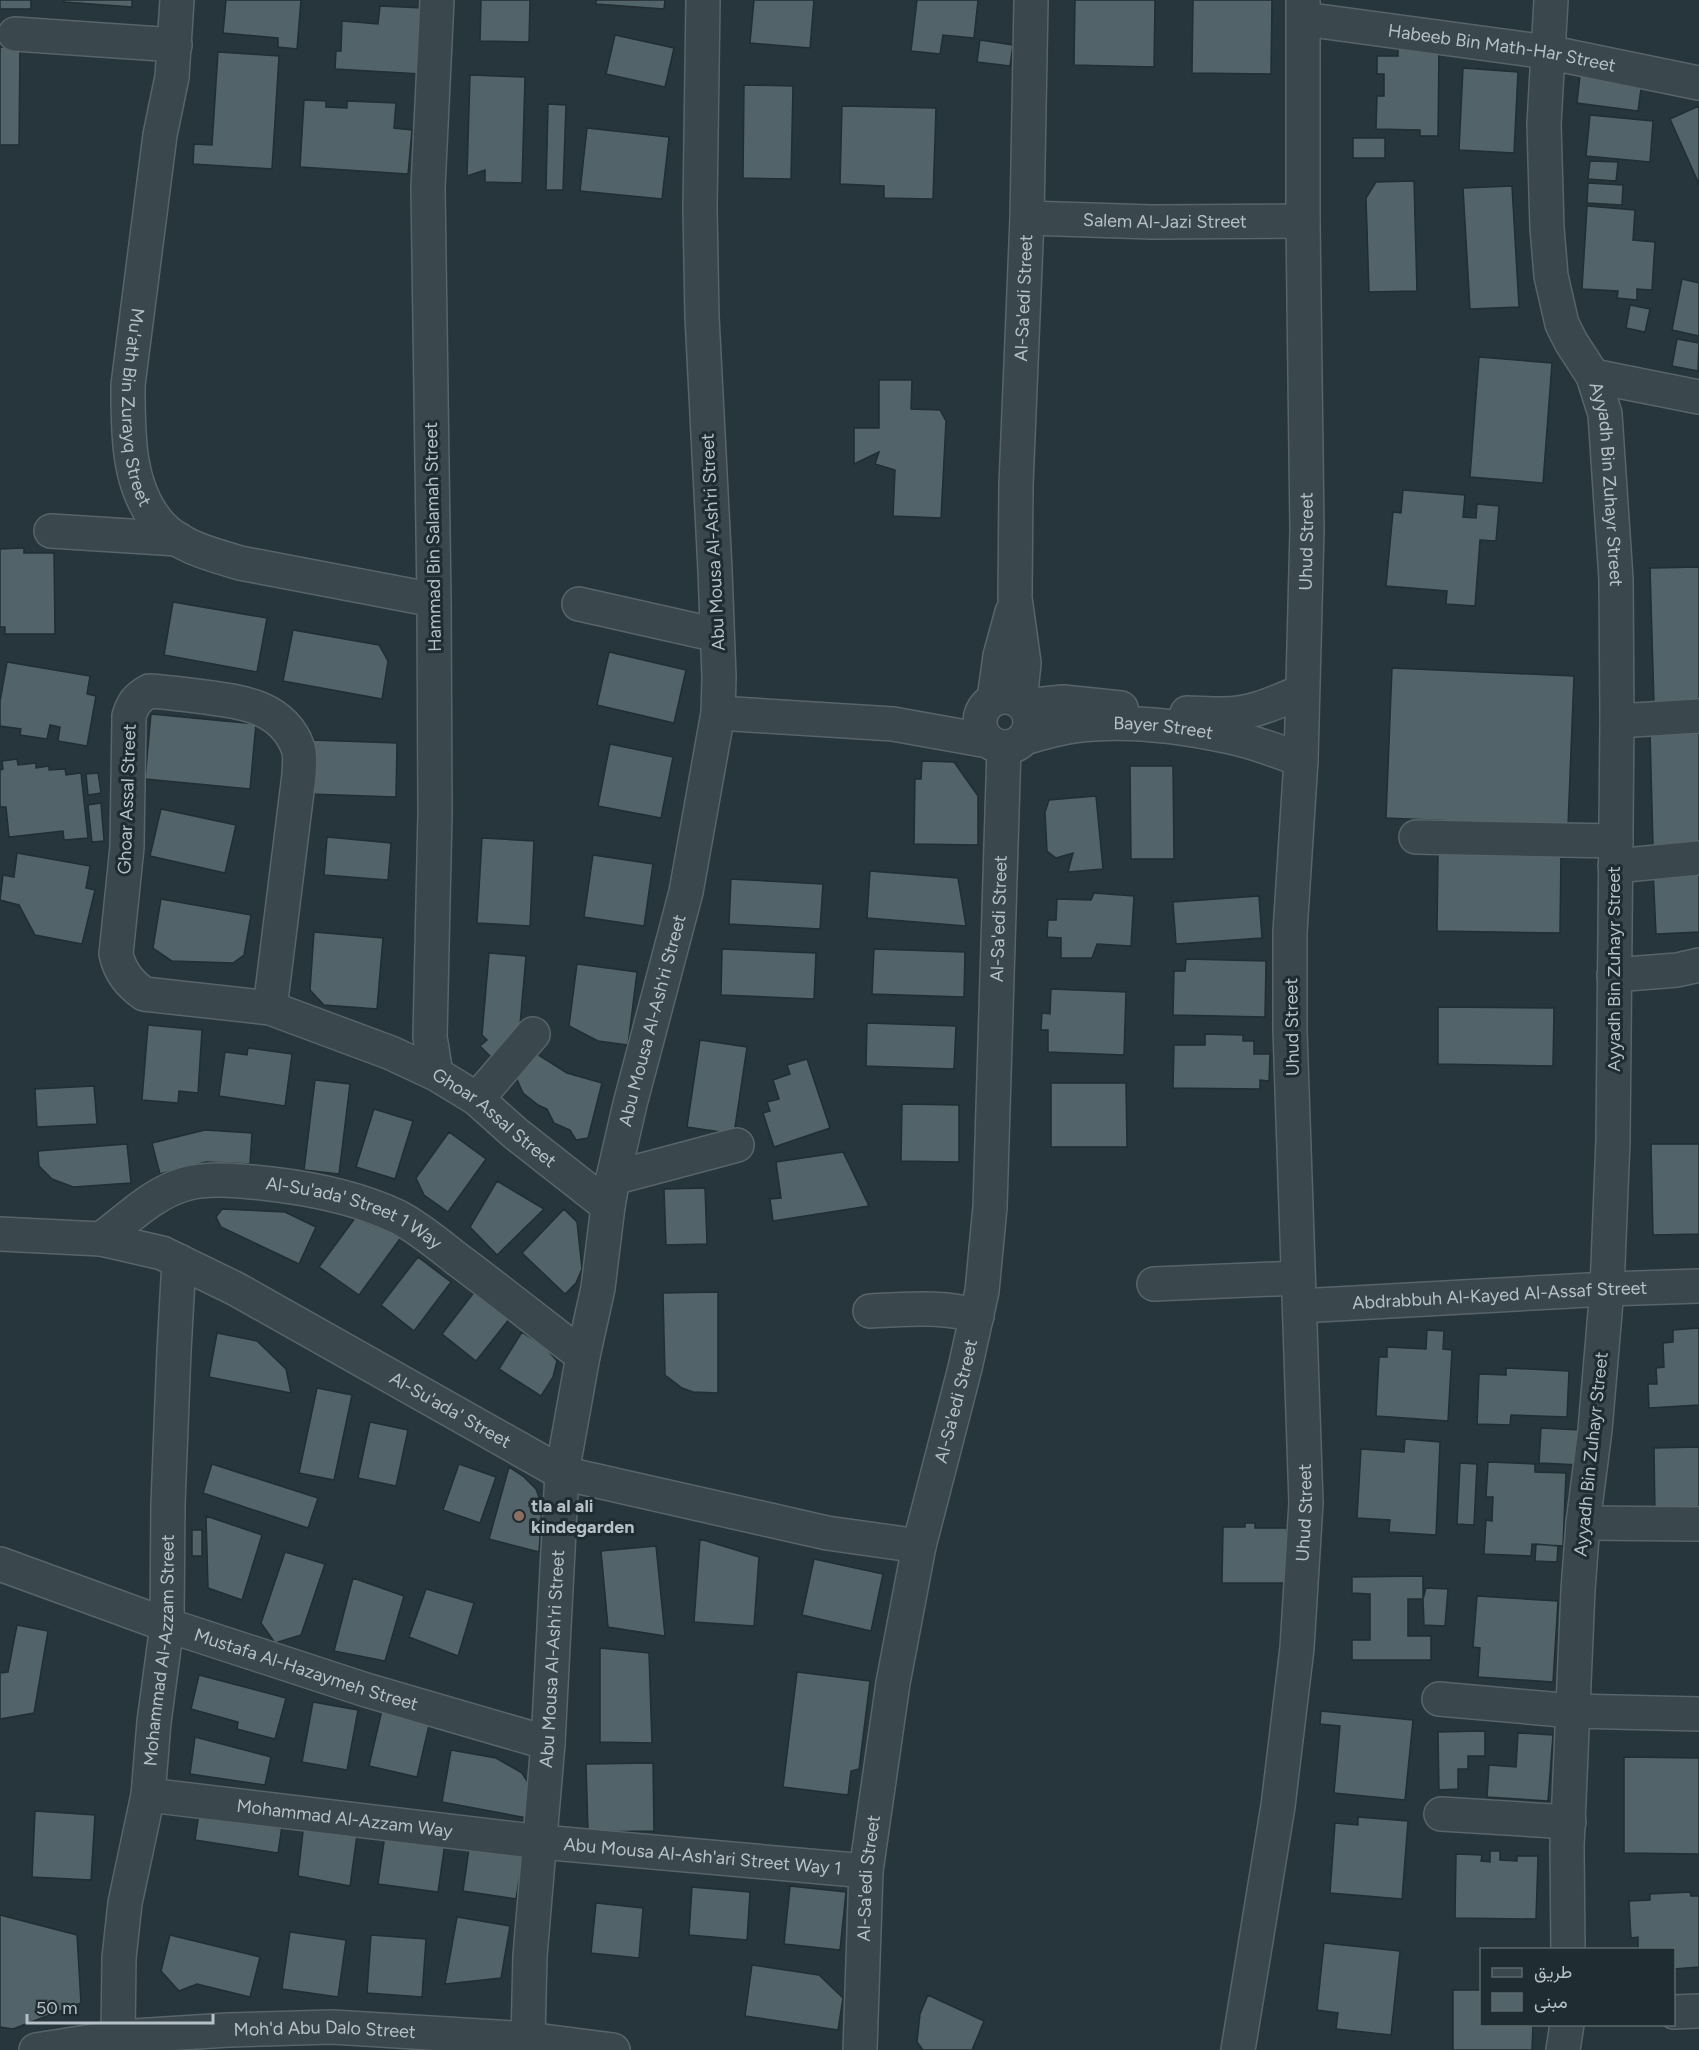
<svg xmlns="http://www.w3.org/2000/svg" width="1699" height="2050" viewBox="0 0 1699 2050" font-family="Figtree,Vazirmatn,sans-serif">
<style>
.building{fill:#526369;stroke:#212e33;stroke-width:1.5}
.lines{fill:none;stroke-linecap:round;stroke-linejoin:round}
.minor-casing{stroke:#58646a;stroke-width:36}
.minor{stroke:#3a474c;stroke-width:33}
.education-dot{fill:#8d6e63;stroke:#1f2c31;stroke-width:2}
.labels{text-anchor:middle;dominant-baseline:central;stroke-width:6;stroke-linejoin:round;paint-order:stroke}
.street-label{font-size:18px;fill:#b6c1c7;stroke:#1f2c31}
.poi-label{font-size:18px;font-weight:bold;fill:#b6c1c7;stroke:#1f2c31;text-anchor:start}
</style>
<rect width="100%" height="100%" fill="#27353c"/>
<path class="building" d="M0 0H31V9H0Z
M64 0H132V7L64 2Z
M226 0H301L297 49 278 47V38L223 33Z
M481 0H530L529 42 480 41Z
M596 0H665L664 9 596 4Z
M754 0H814L810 48 750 43Z
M917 0H978L974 38 943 35 940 54 911 51Z
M1075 0H1155L1154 67 1074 65Z
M1193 0H1272L1271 74 1192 73Z
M380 6 424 8 421 74 335 69 336 51H341L342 21 378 24Z
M615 35 674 48 665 87 606 74Z
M980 40 1013 45 1010 66 977 62Z
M1398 44 1439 45 1438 136H1420V130L1376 129 1377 96H1384V74H1377V56H1398Z
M0 47H20L19 145H0Z
M218 52 279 56 272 169 193 164 194 144 212 145Z
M1581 66 1643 74 1638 111 1577 103Z
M1463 68 1518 72 1514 153 1459 150Z
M470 75 525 77 522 183 485 182V170L467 176Z
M744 85 793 86 791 179 743 178Z
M304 100 326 101V107L347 108V101L396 103 394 128 412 130 408 174 300 167Z
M548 104 566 105 563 190H546Z
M842 106 936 108 933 199 884 198V186L840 184Z
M1699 106V184L1670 119Z
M1590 115 1653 121 1650 162 1586 156Z
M587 128 669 137 662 199 580 191Z
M1353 138H1385V158H1353Z
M1590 161 1618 162 1616 181 1588 179Z
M1414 181 1417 291 1369 292 1366 198 1376 182Z
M1588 183 1623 185 1622 205 1587 203Z
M1512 186 1519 307 1470 309 1463 188Z
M1587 206 1635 210 1633 240 1655 242 1652 290 1637 289V300L1617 298 1618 291 1582 289Z
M1682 279 1699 283V336L1672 330Z
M1630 305 1650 309 1645 332 1626 328Z
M1677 339 1699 343 1698 371 1672 366Z
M1479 357 1552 363 1543 483 1470 477Z
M879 380H912L911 409 940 410 946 421 941 518 893 516 895 470 875 464 879 452 854 464V428H879Z
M1403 490 1465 495 1463 517 1476 518 1477 504 1499 506 1496 541 1480 540 1475 606 1446 604 1447 591 1386 586 1393 512 1401 513Z
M24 548V553H54L55 634H5V627H0V549Z
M1699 567V704L1654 705 1650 568Z
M173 602 267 618 257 672 164 655Z
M293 630 379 645 388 661 382 699 283 681Z
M609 652 686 670 674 723 597 705Z
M7 662 90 676 87 694 96 696 87 746 58 741 60 727 50 725 47 739 20 735 21 729 0 726V701Z
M1392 668 1574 676 1568 826 1386 818Z
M151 714 256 724 250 789 145 779Z
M1699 731V845L1653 846 1650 732Z
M311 740 397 743 396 797 309 794Z
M610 744 673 757 661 818 598 806Z
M17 759 18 765 36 763V768L49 766V770L65 769 66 775 81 773 88 838 64 840 63 831 9 837 6 807H0V770L3 769 2 761Z
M922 761 954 762 978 796V845L914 844 915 779H921Z
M1130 766H1173L1174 859H1131Z
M98 773 101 793 88 795 86 774Z
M1096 796 1103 869 1068 872 1073 853 1056 858 1047 851 1045 812 1049 800Z
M101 803 104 841 92 842 88 805Z
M161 809 236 825 225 873 150 856Z
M327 837 391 843 388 880 324 875Z
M482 838 534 841 530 926 477 923Z
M1438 852 1561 854 1560 933 1437 931Z
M17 853 90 866 86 888 95 890 82 944 35 935 19 905 0 900 3 875 14 877Z
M593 855 653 864 644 926 584 917Z
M1699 867V932L1656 934 1653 869Z
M870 871 958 878 966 926 867 918Z
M731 879 823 884 820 929 729 924Z
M1094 893 1134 896 1131 946 1097 944 1092 958H1061V938L1047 937 1048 920H1056L1057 899 1091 900Z
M1259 896 1262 938 1176 944 1173 902Z
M161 899 251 915 244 955 233 963 172 961 153 948Z
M314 932 383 938 377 1009 324 1005 310 990Z
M722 949 816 953 814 999 721 995Z
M874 949 965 952 964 997 872 994Z
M489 953 526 956 519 1037 495 1061 480 1046 487 1040 482 1035Z
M1186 959 1266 961 1265 1017 1173 1015 1174 971H1185Z
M577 964 637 972 628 1045 598 1041 569 1026Z
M1051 989 1126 992 1124 1055 1048 1052V1030H1041L1042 1013 1050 1014Z
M1438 1007 1554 1008 1553 1066 1438 1064Z
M867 1023 956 1026 954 1069 866 1066Z
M148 1025 202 1030 198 1093 179 1091 178 1103 142 1100Z
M1205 1034 1243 1035V1041H1254V1054H1270L1269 1081 1260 1080V1089L1173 1088 1174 1045H1205Z
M700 1040 747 1047 734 1134 687 1127Z
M248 1048 292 1054 285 1106 219 1096 225 1052 247 1055Z
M537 1054 567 1073 602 1083 588 1138 576 1140 570 1130 554 1123 547 1109 538 1105 523 1093 515 1075Z
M807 1059 830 1128 774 1147 763 1113 770 1111 767 1102 779 1099 773 1080 790 1074 787 1065Z
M315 1080 350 1084 339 1174 304 1170Z
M1051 1083H1126L1127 1147H1051Z
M94 1086 97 1124 37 1127 35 1089Z
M902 1104 959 1105V1162L901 1161Z
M374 1109 413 1121 395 1179 356 1167Z
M205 1130 252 1133 250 1164 206 1162 160 1174 152 1143Z
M449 1132 486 1159 448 1212 424 1195 416 1178Z
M127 1144 131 1183 73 1187 52 1179 39 1166 38 1151Z
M1651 1144H1699V1234L1653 1235Z
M843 1152 869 1206 773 1221 770 1199 781 1198 776 1162Z
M497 1181 544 1209 497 1255 470 1227Z
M705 1188 707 1244 666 1245 664 1189Z
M222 1209 285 1212 316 1227 299 1264 221 1227 216 1217Z
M564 1209 577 1222 582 1269 576 1283 565 1294 522 1253Z
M355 1218 402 1236 359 1295 319 1267Z
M418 1257 451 1282 414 1331 381 1305Z
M475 1291 510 1318 476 1361 442 1334Z
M718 1292V1393L693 1392 682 1388 665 1375 663 1293Z
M1699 1328V1405L1649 1408 1648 1384H1657L1656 1368 1664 1367 1663 1343 1673 1342V1330Z
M1427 1330 1444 1331 1443 1349 1452 1350 1448 1421 1376 1416 1379 1357H1387V1347L1426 1349Z
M522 1332 545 1347 557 1361 553 1377 541 1396 499 1369Z
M217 1333 257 1341 286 1369 291 1393 209 1377Z
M1506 1368 1569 1371 1567 1417 1511 1415 1510 1425 1477 1424 1479 1374 1506 1375Z
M317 1388 352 1395 334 1480 299 1473Z
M370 1422 408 1430 396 1486 358 1478Z
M1541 1428 1581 1430 1580 1465 1539 1463Z
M1405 1439 1440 1442 1436 1535 1389 1532 1390 1520 1357 1518 1361 1449 1404 1452Z
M1699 1447V1515L1655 1516 1654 1448Z
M1488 1462 1535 1464V1472L1566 1473 1563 1546 1532 1544 1531 1556 1484 1554 1486 1520 1492 1521 1493 1497H1486Z
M1460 1463 1477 1464 1474 1525 1457 1524Z
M212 1464 318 1498 308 1528 203 1493Z
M459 1464 496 1477 480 1523 443 1510Z
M509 1467 524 1477 536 1489 542 1505 539 1552 489 1539Z
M206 1516 262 1535 242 1600 208 1588Z
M1245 1523H1255V1528H1287L1286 1583H1222L1223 1527H1245Z
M192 1530H202V1556H192Z
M700 1539 759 1557 754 1626 694 1622Z
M1536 1544 1558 1546 1557 1562 1535 1561Z
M656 1546 665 1636 608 1627 601 1551Z
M285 1552 325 1564 301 1635 275 1643 261 1623Z
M814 1559 883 1574 871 1631 802 1615Z
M1423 1576V1599H1408V1636H1431V1660H1352V1640H1370V1594L1352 1593V1577Z
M353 1578 404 1596 385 1661 334 1651Z
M1426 1588 1448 1589 1445 1626 1424 1625 1423 1599Z
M426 1589 474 1603 458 1656 409 1637Z
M1477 1596 1558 1601 1553 1682 1478 1677 1480 1648 1473 1647Z
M17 1625 48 1631 34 1713 0 1719V1673L8 1672Z
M600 1648 649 1653 652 1743 600 1742Z
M797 1672 870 1681 859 1769 851 1771 848 1795 783 1787Z
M199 1675 286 1698 275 1739 237 1729 238 1722 191 1709Z
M313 1702 358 1710 347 1770 302 1762Z
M382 1710 430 1721 417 1777 369 1766Z
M1321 1711 1413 1720 1405 1800 1334 1793 1340 1726 1320 1724Z
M1485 1731V1756H1468V1769H1458V1789L1439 1790 1438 1732Z
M1518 1733 1553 1735 1548 1801 1487 1797 1489 1765 1516 1767Z
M195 1737 271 1757 265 1785 190 1774Z
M451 1750 496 1758 522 1773 532 1789 527 1818 442 1802Z
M1624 1757 1699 1758V1854L1624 1853Z
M653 1763 654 1831 588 1832 586 1764Z
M200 1806 283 1819 278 1853 195 1840Z
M35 1811 95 1815 91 1880 32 1877Z
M1358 1817 1408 1821 1402 1899 1330 1893 1335 1823 1358 1825Z
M304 1823 357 1835 350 1886 298 1876Z
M385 1835 445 1843 438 1892 378 1884Z
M470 1842 524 1849 516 1899 463 1891Z
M1490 1851H1500V1860L1517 1861V1856H1538L1536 1919 1455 1918 1456 1854 1482 1855 1481 1861 1490 1862Z
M790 1886 846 1892 840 1950 784 1944Z
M692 1887 750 1892 747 1940 689 1935Z
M1690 1892 1691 1896H1699V1967L1674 1969V1950H1638V1937L1631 1938 1629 1901 1650 1900V1894Z
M596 1903 643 1908 639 1958 591 1953Z
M0 1915 77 1935 81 2003 13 2029 0 2027Z
M457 1917 510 1926 501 1978 445 1984Z
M290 1932 346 1940 338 1997 282 1989Z
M170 1935 260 1957 250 1997 197 1984 179 1991 161 1971Z
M371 1935 426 1939 422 1997 367 1993Z
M1324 1943 1400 1951 1391 2035 1336 2029 1338 2013 1317 2010Z
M752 1965 819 1975 843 1998 838 2030 745 2016Z
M1453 1990H1482V2024H1533L1532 2050H1453Z
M928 1995 984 2021 972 2050H923L917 2042 920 2014Z"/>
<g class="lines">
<g class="minor-casing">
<g id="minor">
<path id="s1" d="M177 0 172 77 160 135 128 385C128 433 127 489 161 526 180 547 214 555 240 563L434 600"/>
<path id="s2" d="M1551 0 1544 124 1547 228 1551 276 1562 324 1571 342 1593 376 1605 414 1616 579 1617 721 1613 1140 1607 1289 1595 1430 1583 1523 1578 1590 1567 1847 1568 1950"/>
<path id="s3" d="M1304 19 1547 52 1699 83"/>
<path d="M15 34 175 45"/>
<path id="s4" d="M1027 218 1152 222 1303 221"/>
<path d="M1593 376 1699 397"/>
<path d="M51 531 178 539"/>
<path d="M579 604 717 635"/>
<circle cx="1005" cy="722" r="25"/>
<path d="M994 699 1000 656 1012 612"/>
<path id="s5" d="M1020 701 1024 663 1015 598 1016 485 1027 218 1031 0"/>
<path d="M1025 706 1063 702 1121 708"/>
<path d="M718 713 893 724 988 741"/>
<path d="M1187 713C1209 714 1232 716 1253 710 1269 706 1286 698 1301 692"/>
<path d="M1617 721 1699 716"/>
<path id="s6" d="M1024 738C1040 734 1056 728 1073 726 1124 719 1180 726 1230 737 1254 742 1278 751 1301 760"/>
<path d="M1416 837 1616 841"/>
<path d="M1615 866 1699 858"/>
<path d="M1614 975 1677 970 1699 965"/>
<path id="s7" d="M270 1008 299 775C299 767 301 756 298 748 283 707 243 702 205 697 187 695 168 692 149 691 137 698 133 703 129 716L127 847 116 954C120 972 129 983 144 994L270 1008 391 1053 436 1074 477 1099 515 1133 608 1206"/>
<path d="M436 1074 430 1037 435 813 434 600 428 188 437 0"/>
<path d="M477 1099 533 1034"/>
<path d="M613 1178 737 1145"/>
<path id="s8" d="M0 1234 101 1239 162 1253 236 1289 562 1473 827 1533 919 1546"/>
<path id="s9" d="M101 1239C127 1220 153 1193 185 1184 210 1177 245 1181 271 1184 314 1189 358 1198 398 1217 419 1228 438 1244 457 1259 500 1291 541 1324 583 1356"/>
<path d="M1154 1284 1298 1278"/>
<path id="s10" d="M1300 1306 1607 1289 1699 1286"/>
<path d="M870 1311C905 1310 943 1305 977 1316"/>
<path d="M1583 1523 1699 1524"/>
<path id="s11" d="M0 1564 167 1625 366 1690 548 1743"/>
<path d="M1439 1699 1573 1711 1699 1714"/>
<path id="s12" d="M148 1795 541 1842 866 1871"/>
<path d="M1441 1814 1569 1822"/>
<path d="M1674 2012 1699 2011"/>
<path id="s13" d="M118 2037 119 1958 125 1903 148 1795 154 1722 167 1625 168 1504 174 1351 179 1261"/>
<path id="s14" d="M528 2039 530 1956 548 1743 562 1473 583 1356 598 1288 608 1206 613 1178 630 1104 686 892 718 713 719 677 715 570 702 317 700 207 703 0"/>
<path id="s15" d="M36 2050 118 2037 228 2030 332 2027 528 2039 613 2050"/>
<path id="s16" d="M860 2050 866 1871 893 1683 919 1546 965 1368 982 1291 990 1207 1004 747"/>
<path id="s17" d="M1238 2050 1278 1806 1297 1648 1306 1503 1290 1030V932L1301 760 1307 530 1303 221V0"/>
<path d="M1563 2050 1567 2024"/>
</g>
</g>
<use href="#minor" class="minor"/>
</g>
<circle class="education-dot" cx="519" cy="1516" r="6"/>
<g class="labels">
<g class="street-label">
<text stroke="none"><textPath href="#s3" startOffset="200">Habeeb Bin Math-Har Street</textPath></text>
<text stroke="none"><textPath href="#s4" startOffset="138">Salem Al-Jazi Street</textPath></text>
<text stroke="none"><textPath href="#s5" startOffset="404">Al-Sa'edi Street</textPath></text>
<text stroke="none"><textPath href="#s1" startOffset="411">Mu'ath Bin Zurayq Street</textPath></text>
<text stroke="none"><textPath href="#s2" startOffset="496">Ayyadh Bin Zuhayr Street</textPath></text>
<text transform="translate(433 537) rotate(-91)">Hammad Bin Salamah Street</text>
<text transform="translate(713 542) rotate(-93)">Abu Mousa Al-Ash'ri Street</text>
<text stroke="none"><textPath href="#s17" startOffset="1514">Uhud Street</textPath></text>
<text stroke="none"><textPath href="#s6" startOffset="141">Bayer Street</textPath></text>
<text transform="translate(127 799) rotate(-88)">Ghoar Assal Street</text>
<text stroke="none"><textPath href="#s16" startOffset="1144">Al-Sa'edi Street</textPath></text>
<text transform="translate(1614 969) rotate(-90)">Ayyadh Bin Zuhayr Street</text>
<text stroke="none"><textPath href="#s14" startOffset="1029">Abu Mousa Al-Ash'ri Street</textPath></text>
<text transform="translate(1292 1027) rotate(-91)">Uhud Street</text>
<text stroke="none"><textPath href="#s7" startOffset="1131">Ghoar Assal Street</textPath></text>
<text stroke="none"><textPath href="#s9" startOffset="276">Al-Su'ada' Street 1 Way</textPath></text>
<text stroke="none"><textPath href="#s10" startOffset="200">Abdrabbuh Al-Kayed Al-Assaf Street</textPath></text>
<text stroke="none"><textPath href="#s16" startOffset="658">Al-Sa'edi Street</textPath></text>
<text stroke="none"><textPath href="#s8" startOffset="492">Al-Su'ada' Street</textPath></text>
<text transform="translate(1591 1454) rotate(-84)">Ayyadh Bin Zuhayr Street</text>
<text stroke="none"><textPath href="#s17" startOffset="542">Uhud Street</textPath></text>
<text stroke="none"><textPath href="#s13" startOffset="390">Mohammad Al-Azzam Street</textPath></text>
<text stroke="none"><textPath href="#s14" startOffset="381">Abu Mousa Al-Ash'ri Street</textPath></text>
<text stroke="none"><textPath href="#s11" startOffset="324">Mustafa Al-Hazaymeh Street</textPath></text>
<text stroke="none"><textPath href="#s12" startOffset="198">Mohammad Al-Azzam Way</textPath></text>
<text stroke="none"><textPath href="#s12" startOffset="558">Abu Mousa Al-Ash'ari Street Way 1</textPath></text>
<text stroke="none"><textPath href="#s16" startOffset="172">Al-Sa'edi Street</textPath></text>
<text stroke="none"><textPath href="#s15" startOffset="290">Moh'd Abu Dalo Street</textPath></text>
</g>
<g class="poi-label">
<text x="531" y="1506">tla al ali<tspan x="531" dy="21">kindegarden</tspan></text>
</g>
</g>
<rect x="1480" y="1948" width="195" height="78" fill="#1f2c31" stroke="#5b686d" stroke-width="1.5"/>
<rect x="1492" y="1968" width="30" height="9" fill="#3a474c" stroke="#5b686d" stroke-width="1.5"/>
<text x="1534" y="1978" font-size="18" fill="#b6c1c7">طريق</text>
<rect x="1492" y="1993" width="30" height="18" fill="#526369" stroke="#5b686d" stroke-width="1.5"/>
<text x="1534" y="2008" font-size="18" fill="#b6c1c7">مبنى</text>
<path d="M27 2014v9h186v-9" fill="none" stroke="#b6c1c7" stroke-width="3"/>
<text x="36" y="2014" font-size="18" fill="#b6c1c7" stroke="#1f2c31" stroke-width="4.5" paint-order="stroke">50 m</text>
</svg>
